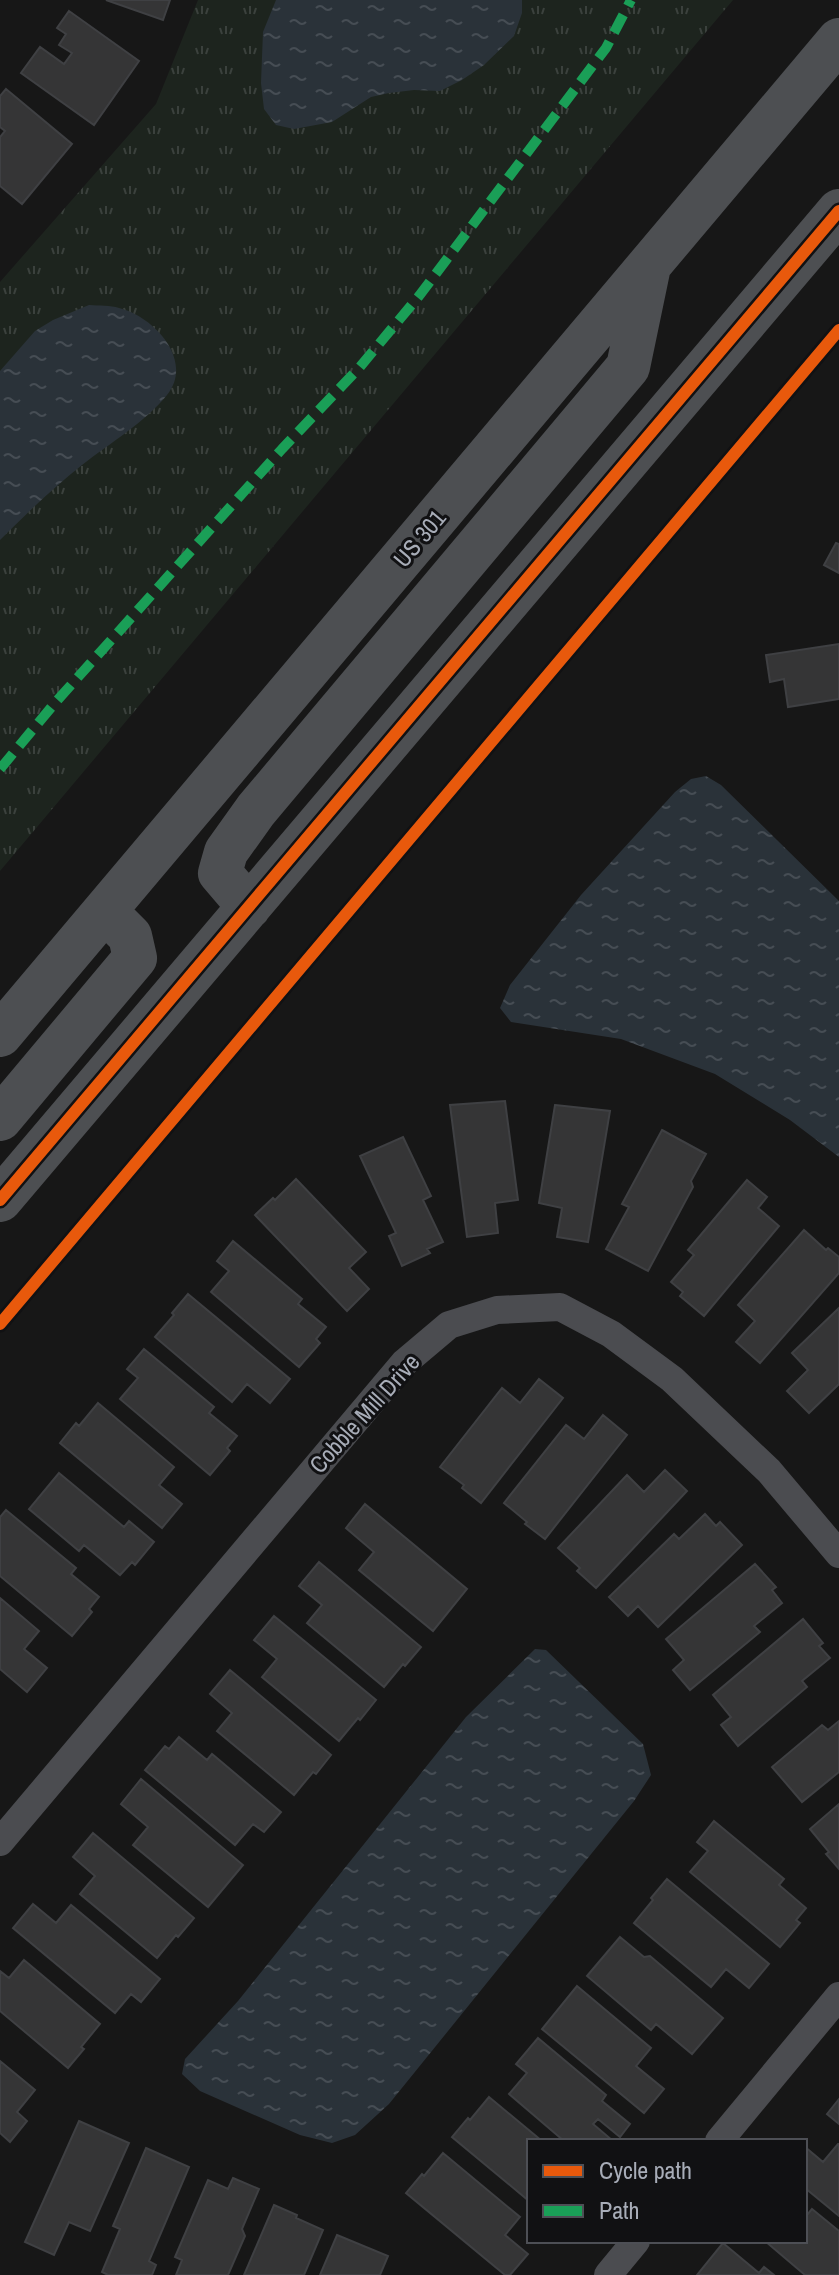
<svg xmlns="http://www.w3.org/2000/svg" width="839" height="2275" viewBox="0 0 839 2275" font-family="'Archivo Narrow',sans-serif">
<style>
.grass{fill:url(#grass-tufts)}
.water{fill:url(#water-ripples)}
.building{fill:#353536;stroke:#3f4043;stroke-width:2}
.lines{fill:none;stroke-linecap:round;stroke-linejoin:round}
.street{stroke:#4b4c50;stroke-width:28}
.primary{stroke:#4d4f52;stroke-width:44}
.quiet{stroke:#1a9f57;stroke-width:10;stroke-dasharray:20 10;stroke-linecap:butt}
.cycleway-casing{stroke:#111113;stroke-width:17}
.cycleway{stroke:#e8590c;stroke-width:12}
.labels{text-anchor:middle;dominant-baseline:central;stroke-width:6;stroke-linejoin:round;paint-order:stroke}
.street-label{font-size:24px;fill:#a8adb8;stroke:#111113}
</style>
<defs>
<pattern id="grass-tufts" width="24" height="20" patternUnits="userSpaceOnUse" patternTransform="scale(2)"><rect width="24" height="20" fill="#1d241e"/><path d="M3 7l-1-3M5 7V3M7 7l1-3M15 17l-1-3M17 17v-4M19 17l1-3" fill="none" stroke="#3b413d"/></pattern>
<pattern id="water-ripples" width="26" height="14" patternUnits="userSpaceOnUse" patternTransform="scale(2)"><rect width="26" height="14" fill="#2a3239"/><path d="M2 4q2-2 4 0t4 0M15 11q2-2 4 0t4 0" fill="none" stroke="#464d54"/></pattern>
</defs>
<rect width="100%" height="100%" fill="#171717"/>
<path class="grass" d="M198 0H733L0 871V282L156 104Z"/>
<path class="water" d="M276 0H522V13L514 36 484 65 462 80 440 91 414 90 389 93 371 97 332 122 294 129 276 125 264 109 261 83 263 32Z
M89 305C99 306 110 305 119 308 153 316 195 360 167 395 144 423 110 443 82 465 53 488 26 514 0 540V371L35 331 53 320Z
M706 776 721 785 839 901V1157L790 1120 715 1074 621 1039 511 1022 500 1008 510 985 581 895 675 792 691 779Z
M535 1649 546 1650 643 1744 651 1775 634 1801 389 2104 355 2135 332 2143 300 2135 200 2091 182 2074 185 2059 238 2001 466 1717Z"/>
<path class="building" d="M106 0H170L163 20Z
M69 11 139 61 94 125 21 73 40 47 64 64 72 53 59 45 66 34 57 28Z
M6 89 72 144 22 204 0 186V137L5 131 0 127V96Z
M836 543 839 544V573L824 565Z
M839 644V699L788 707 784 679 770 682 766 655Z
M505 1101 518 1200 495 1203 498 1233 467 1237 450 1105Z
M555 1105 610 1111 588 1242 557 1237 562 1208 539 1203Z
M662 1130 706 1154 691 1181 693 1187 648 1271 606 1249 629 1207 622 1204Z
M403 1137 431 1196 423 1200 443 1242 427 1249 430 1253 402 1266 389 1236 396 1233 360 1156Z
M296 1179 366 1252 349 1268 369 1289 347 1311 255 1215 273 1198 275 1200Z
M747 1180 767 1197 758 1208 779 1226 704 1316 680 1296 683 1292 671 1282 694 1255 688 1250Z
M804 1230 826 1250 828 1248 839 1257V1273L760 1363 736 1342 755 1321 738 1305Z
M233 1241 302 1299 298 1304 326 1327 316 1339 320 1343 299 1367 211 1292 229 1271 217 1261Z
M188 1294 290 1379 270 1403 247 1384 232 1402 155 1337 174 1315 172 1313Z
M839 1308V1384L809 1413 787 1391 808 1370 792 1353Z
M144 1349 214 1407 209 1413 237 1436 227 1448 230 1451 210 1475 120 1399 138 1378 127 1369Z
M539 1379 563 1398 481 1503 462 1488 464 1485 440 1467 502 1388 520 1403Z
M98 1403 174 1467 159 1485 182 1504 162 1528 60 1443 76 1423 79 1426Z
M603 1415 627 1435 545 1539 525 1524 527 1522 504 1503 566 1425 584 1439Z
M665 1470 687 1491 596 1588 577 1571 580 1568 558 1548 627 1475 644 1492Z
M59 1473 124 1527 129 1521 154 1542 135 1565 132 1562 120 1575 84 1545 79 1551 29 1509Z
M365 1504 467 1589 433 1631 359 1570 374 1552 346 1528Z
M6 1510 76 1568 71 1574 99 1597 89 1609 92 1612 72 1636 0 1576V1517Z
M705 1514 716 1526 720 1522 742 1545 658 1627 638 1606 628 1616 609 1597 674 1534 679 1539Z
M319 1562 421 1647 405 1666 403 1664 384 1687 307 1623 322 1605 299 1586Z
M755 1564 776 1587 772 1590 782 1603 754 1626 760 1632 690 1690 673 1670 684 1660 666 1639Z
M0 1598 39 1631 24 1649 47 1668 27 1692 0 1669Z
M274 1616 376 1700 360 1720 358 1718 339 1741 262 1677 277 1659 254 1640Z
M803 1619 823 1643 819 1646 830 1658 802 1681 807 1687 738 1746 721 1725 731 1717 713 1695Z
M230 1670 331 1755 316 1774 313 1772 294 1795 217 1731 232 1713 210 1694Z
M839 1721V1772L802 1802 772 1767 822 1725 828 1730Z
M179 1737 207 1760 212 1754 281 1812 264 1832 253 1824 235 1845 145 1770 165 1746 169 1749Z
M141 1779 243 1865 208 1907 133 1845 148 1827 121 1804Z
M839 1804V1869L826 1854 829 1852 810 1829Z
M714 1821 784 1879 779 1885 806 1908 796 1920 800 1923 780 1947 690 1872 708 1851 697 1842Z
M93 1833 194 1918 178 1937 176 1935 157 1958 80 1894 95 1876 73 1857Z
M667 1879 769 1964 749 1988 726 1969 711 1987 634 1923 653 1900 651 1898Z
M33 1904 56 1923 71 1905 160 1979 141 2002 131 1994 115 2013 13 1928Z
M620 1937 644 1957 650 1956 723 2018 692 2054 656 2024 651 2030 587 1976Z
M24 1960 100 2024 81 2047 84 2049 68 2068 0 2011V1971L9 1978Z
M577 1986 651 2048 636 2066 664 2089 644 2113 542 2029Z
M538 2038 606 2095 602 2101 630 2124 620 2137 598 2119 593 2124 613 2141H564L509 2094 527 2073 516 2064Z
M0 2061 35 2090 17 2112 27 2121 10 2142 0 2133Z
M489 2097 542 2141H529V2201L452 2137 468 2118 470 2120Z
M839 2099V2124L827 2114Z
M79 2121 129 2143 90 2231 69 2222 54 2255 25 2242Z
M838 2144H839V2216L805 2188V2147L823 2162Z
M146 2148 189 2167 149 2261 156 2265 152 2275H108L102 2272 120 2229 113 2226Z
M443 2153 520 2217 505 2235 528 2254 510 2275H505L406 2193 422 2174 424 2176Z
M233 2178 259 2189 242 2229 245 2236 228 2275H176L182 2260 175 2257 208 2180 228 2189Z
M274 2205 297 2215 296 2218 323 2230 304 2275H244Z
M812 2209 839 2231V2275H805L765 2241H805V2213L807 2215Z
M337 2235 388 2256 380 2275H320Z
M723 2243 759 2273 764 2267 774 2275H697Z"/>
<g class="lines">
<path class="street" d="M0 1842 404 1363 449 1325 497 1310 560 1307 611 1334 672 1379 769 1471 839 1554
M719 2141 839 1996
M608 2275 636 2241"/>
<path class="primary" d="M249 907 220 873 226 852 256 810 628 367 648 271
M0 1035 839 40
M0 1119 135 958 130 936 105 911
M0 1200 839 211"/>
<path class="quiet" d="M0 769 54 704 282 449 359 368 419 296 606 48 631 0"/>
<g class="cycleway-casing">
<path id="cycleway" d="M0 1200 839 211
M0 1324 839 330"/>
</g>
<use href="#cycleway" class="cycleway"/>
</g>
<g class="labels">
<g class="street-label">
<text transform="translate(419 538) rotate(-50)">US 301</text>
<text transform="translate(364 1413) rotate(-48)">Cobble Mill Drive</text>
</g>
</g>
<rect x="527" y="2139" width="280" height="104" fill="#111113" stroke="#4d4f55" stroke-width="2"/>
<rect x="543" y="2165" width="40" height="12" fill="#e8590c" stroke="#4d4f55" stroke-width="2"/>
<text x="599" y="2179" font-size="24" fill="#a8adb8">Cycle path</text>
<rect x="543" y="2205" width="40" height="12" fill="#1a9f57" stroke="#4d4f55" stroke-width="2"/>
<text x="599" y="2219" font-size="24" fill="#a8adb8">Path</text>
</svg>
